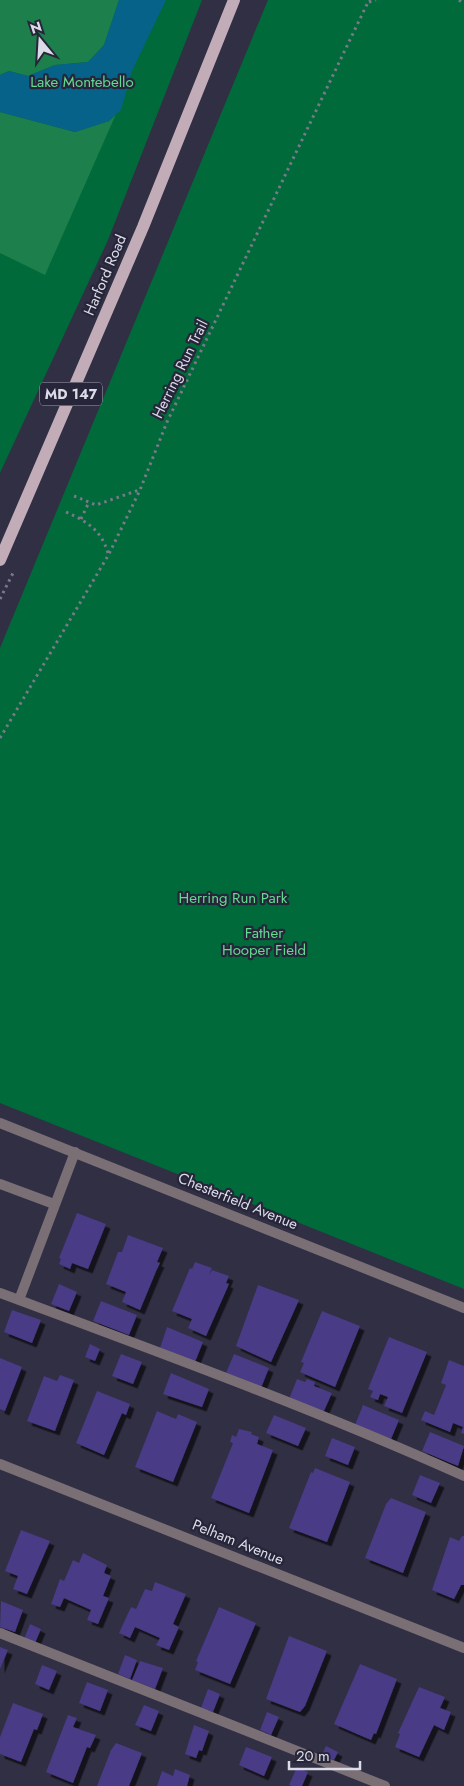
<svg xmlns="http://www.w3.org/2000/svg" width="464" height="1786" viewBox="0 0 464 1786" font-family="Jost,sans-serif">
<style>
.green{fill:#006a3a}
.forest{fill:#1d7f4b}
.water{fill:#066288}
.building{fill:#483a85;filter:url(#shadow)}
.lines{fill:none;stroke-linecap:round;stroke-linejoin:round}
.path{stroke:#7a798a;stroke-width:3;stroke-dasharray:2.5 4;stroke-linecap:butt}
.service{stroke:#7a6f75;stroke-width:10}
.minor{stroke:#7a6f75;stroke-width:10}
.tertiary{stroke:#7a6f75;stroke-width:10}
.primary{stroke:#c2acb8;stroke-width:12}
.labels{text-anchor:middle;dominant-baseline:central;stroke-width:4.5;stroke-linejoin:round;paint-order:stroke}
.shield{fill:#272539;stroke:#a6a5b4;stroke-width:1}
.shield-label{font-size:14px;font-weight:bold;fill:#dcdce9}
.park-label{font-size:15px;fill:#62da92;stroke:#272539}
.street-label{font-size:15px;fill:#dcdce9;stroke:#272539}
</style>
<defs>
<filter id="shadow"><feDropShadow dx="4.5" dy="4.5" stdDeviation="0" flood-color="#0009"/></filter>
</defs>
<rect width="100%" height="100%" fill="#312f43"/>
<path class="green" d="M0 0H202L108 240 0 473Z
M268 0H464V1289L0 1103V648Z"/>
<path class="forest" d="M0 0H119L104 45 88 62 55 65 28 76 9 71 0 75Z
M0 112 75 132 109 121 116 114 45 275 0 253Z"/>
<path class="water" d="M119 0H166L132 71 121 110 109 121 75 132 0 112V75L9 71 28 76 55 65 88 62 104 45Z"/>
<path class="building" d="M77 1213 106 1224 88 1269 72 1263 70 1269 59 1264 61 1259 59 1258Z
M128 1235 163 1248 157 1262 160 1263 157 1269 140 1310 122 1302 126 1292 106 1284 118 1252H122Z
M195 1262 212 1268 209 1275 212 1270 229 1276 226 1283 229 1284 206 1336 188 1328 192 1319 172 1311 190 1268 192 1269Z
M59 1284 77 1292 69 1311 51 1304Z
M258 1285 299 1300 271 1362 236 1346Z
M101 1301 137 1315 129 1335 93 1321Z
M12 1310 41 1320 32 1343 4 1332Z
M322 1311 360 1326 335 1387 300 1372 304 1363 301 1362Z
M167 1327 203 1342 195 1362 160 1348Z
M389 1337 427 1352 402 1413 384 1406 388 1397 380 1394 378 1400 370 1397 373 1391 368 1389Z
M90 1344 100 1349 95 1361 85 1357Z
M121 1354 142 1362 133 1384 112 1376Z
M234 1354 269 1368 261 1388 226 1373Z
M0 1358 22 1367 5 1411 0 1409Z
M449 1360 464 1366V1434L461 1433 463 1427 453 1423 450 1432 421 1420 425 1411 434 1415 446 1385 441 1383Z
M171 1373 209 1389 202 1407 163 1394Z
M60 1375 74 1380 55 1431 27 1421 44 1376 57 1381Z
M297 1379 305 1382 307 1379 315 1382 314 1386 332 1393 323 1413 289 1399Z
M97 1391 130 1404 126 1415 122 1413 104 1455 76 1443Z
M363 1405 399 1420 391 1439 355 1425Z
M157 1411 176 1419 178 1414 197 1422 173 1482 135 1467Z
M274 1415 306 1428 298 1446 266 1433Z
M239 1429 252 1432 251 1434 259 1437 257 1444 273 1450 249 1513 211 1498 233 1443 230 1442 232 1435 236 1437Z
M430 1432 464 1446 458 1466 422 1451Z
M332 1438 355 1447 348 1465 325 1456Z
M315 1468 350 1482 327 1542 289 1528 311 1472 313 1473Z
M420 1475 440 1483 431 1503 412 1495Z
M391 1498 426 1512 403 1573 365 1558 386 1504Z
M21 1530 50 1541 27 1594 13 1589 18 1576 5 1571Z
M462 1536H464V1585H461L454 1599 432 1590 450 1537 459 1541Z
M83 1553 107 1565 104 1573 111 1576 103 1596 109 1598 98 1624 87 1620 91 1610 64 1598 60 1607 51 1604 60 1579 64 1581 73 1560 79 1563Z
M155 1582 186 1594 173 1624 179 1627 169 1650 156 1645 160 1638 135 1627 130 1638 119 1633 131 1607 136 1609 145 1589 152 1591Z
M1 1601 23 1610 15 1632 0 1627Z
M219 1607 256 1623 230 1684 195 1670 198 1662 196 1661Z
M30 1624 41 1629 35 1643 24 1639Z
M289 1636 327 1651 305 1706 300 1712 266 1699Z
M0 1647 8 1650 0 1669Z
M125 1655 137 1660 130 1679 118 1674Z
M140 1661 163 1668 155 1689 132 1680Z
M360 1664 397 1679 376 1734 374 1733 371 1740 334 1724Z
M42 1665 57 1671 49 1690 35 1684Z
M87 1682 108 1690 100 1711 79 1703Z
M419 1687 445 1697 440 1708 451 1712 444 1730 434 1725 419 1757 395 1747 400 1734 398 1733Z
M208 1689 220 1694 213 1712 201 1708Z
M13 1703 43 1714 37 1730 34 1729 21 1762 0 1754V1737Z
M144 1705 159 1711 151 1731 135 1725Z
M267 1712 279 1717 271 1735 260 1730Z
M68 1715 77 1718 73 1727 96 1735 90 1748 87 1747 73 1783 46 1772Z
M194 1725 209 1731 202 1751 199 1750 196 1758 185 1754Z
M116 1743 142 1753 129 1786H97L111 1750Z
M326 1746 338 1752 334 1760 322 1755Z
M246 1747 272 1757 264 1776 239 1765Z
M297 1767 308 1772 302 1786H292L289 1785Z
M175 1769 190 1775 187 1786H157L162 1771 173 1776Z"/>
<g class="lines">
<path class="path" d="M459 0 464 4
M369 2 376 0
M74 496 96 505 139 490
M66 512C88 522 101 530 108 553
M81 519 89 502
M0 599 13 573
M0 738 109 554 140 490 167 422 369 0"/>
<path class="service" d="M0 1184 54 1204
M0 1293C156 1351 312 1408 464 1476
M19 1300 75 1152
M0 1633 385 1786"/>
<path class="minor" d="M0 1464 464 1648"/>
<path class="tertiary" d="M0 1123 464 1308"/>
<path class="primary" d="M0 560 143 227 234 0"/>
</g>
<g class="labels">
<rect class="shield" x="40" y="382.5" width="62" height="23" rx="4"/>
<g class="shield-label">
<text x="71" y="394">MD 147</text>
</g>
<g class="park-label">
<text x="82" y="82">Lake Montebello</text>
<text x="233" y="898">Herring Run Park</text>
<text x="264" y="933">Father<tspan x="264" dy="17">Hooper Field</tspan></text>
</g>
<g class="street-label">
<text transform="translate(105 275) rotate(-67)">Harford Road</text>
<text transform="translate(180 369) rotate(-64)">Herring Run Trail</text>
<text transform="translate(238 1201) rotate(22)">Chesterfield Avenue</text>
<text transform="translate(238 1542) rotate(22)">Pelham Avenue</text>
</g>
</g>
<g transform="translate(40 40) rotate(342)" stroke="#272539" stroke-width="4" paint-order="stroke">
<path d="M0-4L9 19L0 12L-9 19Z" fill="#dcdce9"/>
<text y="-8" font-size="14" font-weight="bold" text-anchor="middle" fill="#dcdce9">N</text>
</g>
<path d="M289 1761v8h71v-8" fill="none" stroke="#dcdce9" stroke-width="2.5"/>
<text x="296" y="1761" font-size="15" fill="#dcdce9" stroke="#272539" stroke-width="4" paint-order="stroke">20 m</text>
</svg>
